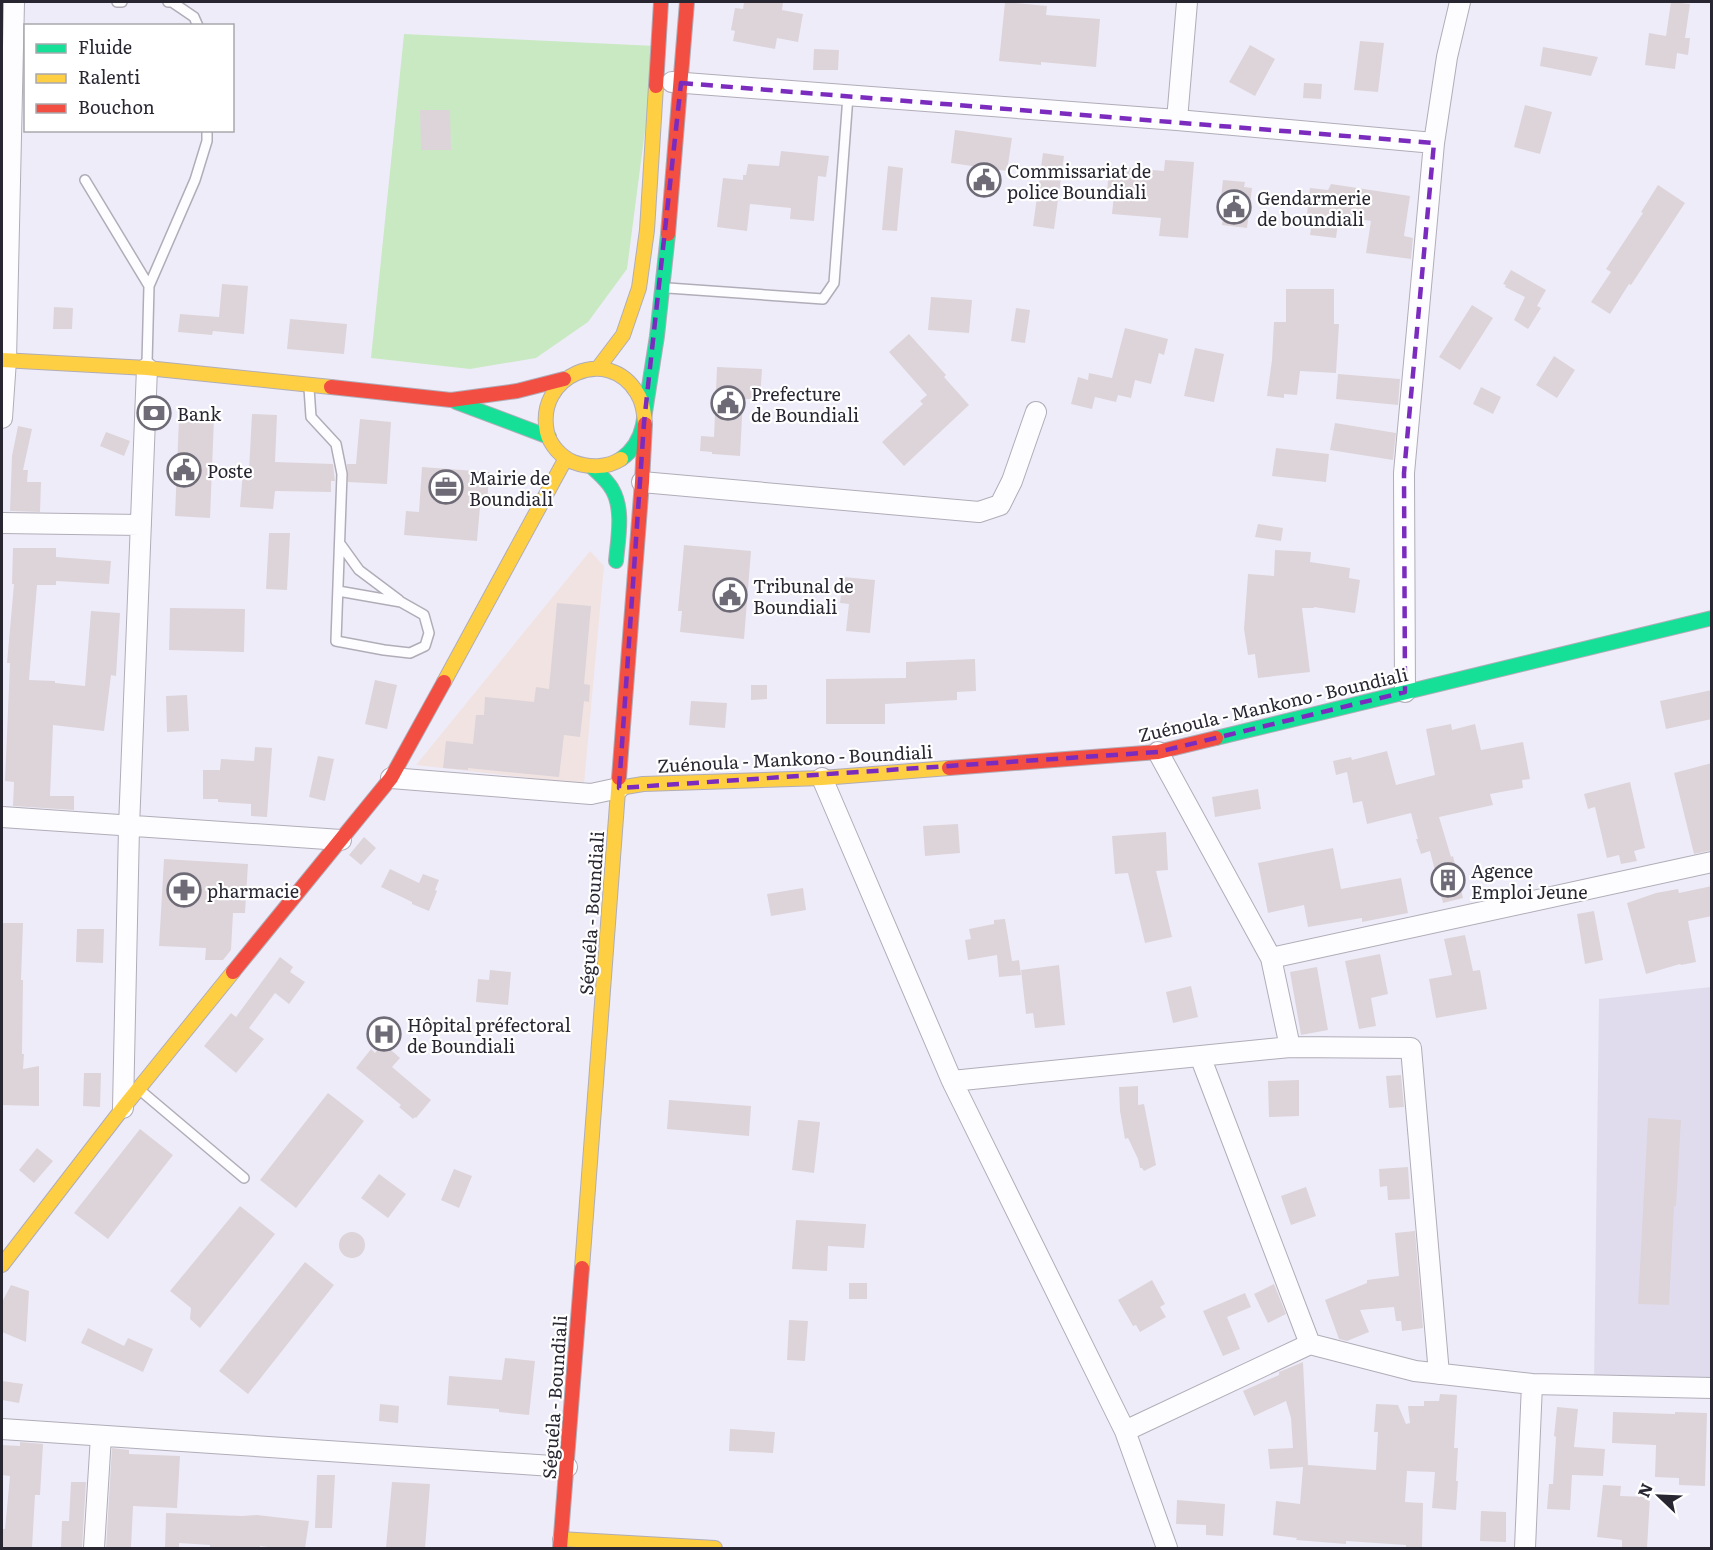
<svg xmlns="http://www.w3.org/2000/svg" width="1713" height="1550" viewBox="0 0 1713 1550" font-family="Literata,serif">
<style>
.commercial{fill:#f1e3e2}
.education{fill:#e0dced}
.green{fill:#c9e9c3}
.building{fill:#dcd4d9}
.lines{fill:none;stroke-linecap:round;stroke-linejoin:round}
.lane-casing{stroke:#b0adb8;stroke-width:12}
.street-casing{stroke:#b0adb8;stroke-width:22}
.fast-casing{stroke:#b0adb8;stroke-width:16}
.slow-casing{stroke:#b0adb8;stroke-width:16}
.jam-casing{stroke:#b0adb8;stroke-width:16}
.lane{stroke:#fdfcfe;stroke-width:9}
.street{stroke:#fdfcfe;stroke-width:20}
.fast{stroke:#16e098;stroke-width:14}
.slow{stroke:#ffcf43;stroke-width:14}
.jam{stroke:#f24e42;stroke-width:14}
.marked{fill:none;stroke:#7b2cbf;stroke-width:4.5;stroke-dasharray:12 8;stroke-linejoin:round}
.labels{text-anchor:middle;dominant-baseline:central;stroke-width:4.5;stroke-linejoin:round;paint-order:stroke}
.poi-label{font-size:18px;fill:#282631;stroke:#fff;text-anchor:start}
.street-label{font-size:18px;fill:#282631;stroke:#fff}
</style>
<rect width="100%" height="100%" fill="#efecf9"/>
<path class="commercial" d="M590 551 604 566 584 784 416 765Z"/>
<path class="education" d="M1711 987V1378L1594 1383 1599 999Z"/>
<path class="green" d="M404 34 656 46 627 269 588 322 536 358 470 369 371 358Z"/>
<path class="building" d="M744 2H783L782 10 803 14 798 42 777 38 775 49 733 41 735 31 731 30 735 8 743 9Z
M1005 2 1047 6 1046 15 1100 19 1096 67 1041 62V65L999 61Z
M1671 2 1690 4 1685 38H1690L1688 55 1677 53 1675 69 1645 65 1649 33 1666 36Z
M1360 41 1384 43 1378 92 1354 90Z
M1250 45 1275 59 1255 96 1229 82Z
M1543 47 1598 57 1591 76 1540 66Z
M814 49 839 50 838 70H813Z
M1304 83 1322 84 1321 99 1303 98Z
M1525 105 1552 112 1540 154 1514 147Z
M420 110H450L451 150H421Z
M955 130 1012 138 1007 171 951 163Z
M781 151 829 156 826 177 818 176 814 221 790 219 791 208 750 204 747 231 717 227 723 178 743 180V175H746L748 164 779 166Z
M1043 153 1064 156 1054 229 1033 226Z
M1165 160 1194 162 1188 238 1159 236 1161 218 1112 214 1114 194H1107L1109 166 1164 171Z
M888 166 903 168 897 231 882 230Z
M1223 180 1245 182 1244 187 1252 188 1247 228 1222 225 1224 207 1220 206Z
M1331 184 1410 196 1404 236 1413 238 1411 259 1366 253 1371 221 1339 216 1336 238 1310 235 1313 214H1307L1310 188 1328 190Z
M1658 185 1685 203 1631 285 1629 284 1610 314 1591 302 1611 272 1606 269 1643 213 1641 212Z
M1511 270 1546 290 1537 306 1541 308 1528 329 1514 320 1525 297 1505 287 1506 285 1503 284Z
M222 284 248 286 244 334 213 331 212 335 178 332 180 314 219 317Z
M1286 289H1334V324H1339L1336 373 1300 371 1297 395 1284 394V398L1267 396 1272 360 1274 322H1286Z
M931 297 972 300 969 333 928 330Z
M1472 305 1493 318 1460 370 1439 357Z
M54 307 73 308 72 329H53Z
M1016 308 1030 310 1025 343 1011 341Z
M290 319 347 324 344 354 287 349Z
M1125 328 1168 339 1164 355 1159 353 1151 384 1135 380 1131 398 1118 395 1116 402 1095 397 1092 409 1071 404 1078 377 1088 380 1089 373 1112 378Z
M909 334 946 375 944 377 969 405 904 466 882 442 923 404 920 401 927 395 889 352Z
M1195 348 1224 354 1214 402 1184 396Z
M1554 356 1575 370 1557 398 1536 385Z
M717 367 762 369 760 399H743L740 456 712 454V452L700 451 701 436 714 437Z
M1338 374 1400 379 1398 405 1336 399Z
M1481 387 1501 397 1493 414 1473 404Z
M252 414 277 415 275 462 333 464 335 481H331V492L275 491 273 509 240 507 243 471H249Z
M179 418 214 419 210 518 175 516Z
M360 419 391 422 387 484 348 482 347 464H356Z
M1335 423 1396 433 1393 460 1330 450Z
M18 426 32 429 23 470H28L27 482H41L40 512 10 511 12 456Z
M106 432 130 441 124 456 100 446Z
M1276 448 1329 454 1326 482 1272 476Z
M422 467 489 472 487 507H480L477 541 404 535 406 511 419 512Z
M1258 524 1283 528 1281 541 1255 537Z
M269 533H290L287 590 266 589Z
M684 545 751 551 744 639 680 632 682 611H678Z
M13 548H56V557L111 561 109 584 56 581V585H37L29 680 55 681V683L85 686 91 611 120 613 116 676 111 675 104 731 53 725 50 796H74V810L13 806 14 782 5 781 10 663H7L14 584H12Z
M1275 550 1311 552 1310 562 1350 568 1349 578 1360 580 1355 613 1314 607V608H1302L1310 672 1258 678 1255 654 1248 655 1244 629 1248 574 1274 576Z
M843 577 875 580 870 633 846 631 849 604 840 603Z
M557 603 591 606 584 684 590 685 589 702 584 701 580 737 564 735 559 777 468 768V770L443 768 446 741 473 744 476 715H484L485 697 534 702 536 687 549 689Z
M170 608 245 609 244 652 169 650Z
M975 659 976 691 957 692V700L885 704V724H826V679L906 678V662Z
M375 680 397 685 387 729 365 724Z
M751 685H767V699L751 700Z
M1712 690V719L1666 729 1660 701Z
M187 695 189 731 167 732 166 696Z
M691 701 727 703 725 728 689 725Z
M1451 724 1452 730 1475 724 1481 750 1523 742 1530 779 1522 780 1523 788 1490 794 1493 805 1439 817 1451 857 1453 856 1463 898 1443 903 1430 851 1421 854 1416 839H1418L1411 813 1367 824 1362 801 1353 803 1347 772 1336 775 1333 761 1351 757 1352 760 1387 751 1396 785 1435 775 1426 729Z
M255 747 272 748 267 817 251 816V804L218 802V799H203V770H220L221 759 254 761Z
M318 756 334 759 325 801 309 797Z
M1712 763V850L1694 854 1674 773Z
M1630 782 1645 848 1634 851 1637 861 1621 864 1619 855 1607 858 1595 807 1588 809 1584 794Z
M1258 789 1261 809 1215 817 1212 797Z
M958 824 960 853 925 856 923 826Z
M1166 832 1168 870 1156 871 1172 937 1145 943 1128 873 1115 874 1112 836Z
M364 837 376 848 361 865 349 855Z
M1333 848 1341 889 1401 878 1408 913 1362 922V918L1308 927 1304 905 1268 913 1258 863Z
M164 859 248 864 245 913H233L231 950 223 960H205L206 948 159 946Z
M390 869 419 883 423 874 439 880 435 890 437 891 429 911 412 904V902L381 887Z
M1712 886V916L1688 921 1696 962 1681 965 1680 964 1646 974 1627 903 1656 893 1678 889 1679 893Z
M803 888 806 910 771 916 767 894Z
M1594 911 1603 960 1585 964 1577 914Z
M1005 919 1012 961 1019 960 1021 975 999 977 997 955 968 960 965 940 971 939 969 929 994 924V920Z
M2 923H23L21 980H23L22 1054H24L23 1069 39 1066V1106L2 1105Z
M77 929H104L103 963 76 962Z
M1465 935 1473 971 1480 970 1487 1009 1436 1018 1429 979 1452 975 1444 939Z
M1380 954 1388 994 1371 998 1376 1026 1359 1029 1345 961Z
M280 957 293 967 290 972 305 982 289 1004 275 993 249 1028 264 1039 236 1073 204 1046 231 1013 236 1017Z
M1059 965 1065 1025 1035 1028 1033 1013 1026 1014 1021 970Z
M1317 967 1328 1030 1301 1035 1290 972Z
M490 970 511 972 508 1005 476 1002 478 979 489 980Z
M1191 986 1198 1017 1173 1023 1166 992Z
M383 1043 400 1058 392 1067 431 1100 416 1118 415 1117 413 1119 399 1107 401 1105 356 1068 371 1049 375 1053Z
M84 1073H101L100 1107 83 1106Z
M1401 1075 1404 1107 1389 1108 1386 1076Z
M1299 1080V1116L1269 1117 1268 1081Z
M1138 1086V1105L1144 1104 1156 1165 1144 1171 1142 1168H1140L1138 1159 1128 1138 1125 1139 1120 1111 1119 1087Z
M328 1093 364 1121 296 1208 260 1180Z
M669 1100 751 1106 749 1136 667 1129Z
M1648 1118 1681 1120 1676 1206H1674L1669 1305 1638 1304Z
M798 1120 820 1122 814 1173 792 1170Z
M140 1129 173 1155 108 1239 74 1213Z
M37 1148 53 1161 34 1183 19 1170Z
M1408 1167 1410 1199 1388 1200 1387 1186 1380 1187 1379 1169Z
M454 1169 472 1176 459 1208 441 1200Z
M379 1174 406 1194 388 1218 361 1198Z
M1306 1187 1316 1216 1291 1225 1281 1196Z
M240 1206 275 1234 200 1328 190 1319 191 1308 170 1291Z
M796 1220 866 1224 864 1248 828 1246 827 1271 792 1269Z
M1415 1231 1423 1328 1402 1331 1401 1321H1396L1394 1307 1360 1310 1369 1332 1347 1341 1339 1339 1325 1300 1367 1283V1280L1399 1276 1395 1233Z
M339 1245a13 13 0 1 1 26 0a13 13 0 1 1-26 0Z
M305 1262 334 1285 248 1394 219 1371Z
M1152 1280 1165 1304 1160 1307 1166 1317 1140 1332 1136 1325 1133 1326 1118 1300Z
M849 1283H867V1299H849Z
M1274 1284 1286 1314 1268 1323 1254 1294Z
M11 1285 29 1291 26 1342 2 1332V1302Z
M1245 1293 1251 1307 1227 1317 1240 1349 1223 1356 1203 1311Z
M789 1320 808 1321 805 1361 787 1360Z
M88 1328 124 1346 128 1338 153 1349 143 1372 81 1343Z
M505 1358 535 1361 529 1415 499 1412V1409L447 1405 449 1376 502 1380Z
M1303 1362 1308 1465 1376 1470 1378 1432H1374L1376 1404 1398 1405 1406 1424 1410 1423 1408 1406H1424V1401H1439L1440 1394 1457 1395 1454 1448H1458L1456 1481H1458L1456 1510 1432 1508 1435 1472 1407 1471 1405 1502 1423 1503 1422 1548H1406V1545L1346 1541V1544L1296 1540 1297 1538 1273 1535 1276 1501 1300 1504 1303 1467 1270 1469 1268 1449 1293 1448 1291 1418 1286 1401 1254 1416 1243 1391 1279 1375V1372Z
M2 1381 23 1384 19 1403 2 1400Z
M380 1404 399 1406 398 1423 379 1421Z
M1557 1407 1578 1409 1574 1447 1605 1449 1603 1476 1572 1475 1570 1510 1547 1509 1549 1484H1553L1556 1437 1554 1436Z
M1613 1412 1675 1414V1412L1707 1413 1705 1486 1679 1485V1478L1655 1477 1656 1445 1612 1443Z
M730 1429 775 1432 773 1453 729 1451Z
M20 1442 43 1444 40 1495H35L32 1548H2V1529H5L10 1476 2 1475V1445L20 1446Z
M112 1448 129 1450V1454L180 1456 177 1508 133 1506 131 1548H106Z
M317 1475H335L332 1528H315Z
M71 1482H86L82 1548H61L62 1521H69Z
M392 1482 430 1484 425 1548H386Z
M1603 1485 1621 1486 1620 1496 1650 1497 1647 1548H1622V1540L1597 1537Z
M1177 1500 1225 1504 1223 1536 1206 1535V1525L1176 1524Z
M1481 1511 1506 1512V1542L1480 1541Z
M166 1513 242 1516 257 1515 309 1521 305 1548H277L260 1546V1548H210V1545L179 1543V1548H165Z"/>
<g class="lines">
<g class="lane-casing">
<path id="lane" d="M117 2H122
M168 2H172L194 17 198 26
M85 180 149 286
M668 288 823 299 834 283 848 96
M147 363 149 286 195 180 207 141V130
M309 388 311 417 336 444 342 474 336 641 384 650 410 653 425 646 429 633 424 615 401 602 338 591
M341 545 359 570 399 600
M141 1091 244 1178"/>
</g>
<g class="street-casing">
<path id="street" d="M672 82 1177 120 1434 143
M1177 120 1187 2
M2 418 6 360 14 2
M642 482 979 512 1000 505 1012 481 1036 412
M2 523 141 525
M1405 692 1404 473 1434 143 1447 57 1460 2
M1158 752 1271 958 1712 862
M391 778 591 794 619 788
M822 778 952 1081 1125 1431 1167 1548
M2 817 341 840
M1271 958 1290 1047
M1200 1056 1310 1344
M952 1081 1290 1047 1411 1048 1439 1374
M123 1108 129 827 147 368
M2 1429 567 1467
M1125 1431 1310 1344 1415 1371 1532 1384 1712 1388
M94 1548 101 1436
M1525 1548 1532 1384"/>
</g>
<g class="fast-casing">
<path id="fast" d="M456 402 549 437
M621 459C634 450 640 439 643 425L657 336 668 234
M592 467C599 474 607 480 612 489 624 509 618 539 616 561
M1216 738 1712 618"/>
</g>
<g class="slow-casing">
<path id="slow" d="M2 360 147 368 331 387
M598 368 623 335 639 288 647 230 656 86
M621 459C607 468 589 468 573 462 561 457 550 445 547 432 535 376 608 344 637 393 643 402 644 413 645 424
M444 682 566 458
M619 788 643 784 822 778 949 768
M2 1265 123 1108 233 972
M582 1268 619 778
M560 1539 715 1548"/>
</g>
<g class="jam-casing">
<path id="jam" d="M656 86 661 2
M668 234 687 2
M331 387 451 400 517 391 564 379
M949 768 1158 752 1216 738
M619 778 642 482 645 424
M233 972 391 778 444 682
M560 1548 582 1268"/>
</g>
<use href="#lane" class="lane"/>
<use href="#street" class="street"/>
<use href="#fast" class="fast"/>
<use href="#slow" class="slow"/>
<use href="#jam" class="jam"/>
</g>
<path class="marked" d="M681 83 1434 143 1404 473 1405 692 1158 752 619 788 644 423Z"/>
<defs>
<g id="civic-ring" transform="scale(1.725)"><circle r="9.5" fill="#fff" stroke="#6e6b77" stroke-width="1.5"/><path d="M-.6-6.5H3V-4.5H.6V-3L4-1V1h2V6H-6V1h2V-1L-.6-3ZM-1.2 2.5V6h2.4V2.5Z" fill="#6e6b77"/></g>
<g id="bank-ring" transform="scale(1.725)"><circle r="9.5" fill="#fff" stroke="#6e6b77" stroke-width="1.5"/><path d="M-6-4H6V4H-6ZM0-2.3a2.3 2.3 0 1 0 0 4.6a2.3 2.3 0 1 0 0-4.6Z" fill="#6e6b77"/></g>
<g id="office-ring" transform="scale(1.725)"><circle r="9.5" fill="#fff" stroke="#6e6b77" stroke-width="1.5"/><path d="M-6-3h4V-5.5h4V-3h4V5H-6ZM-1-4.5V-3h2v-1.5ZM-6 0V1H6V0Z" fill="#6e6b77"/></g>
<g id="building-ring" transform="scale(1.725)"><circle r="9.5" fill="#fff" stroke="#6e6b77" stroke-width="1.5"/><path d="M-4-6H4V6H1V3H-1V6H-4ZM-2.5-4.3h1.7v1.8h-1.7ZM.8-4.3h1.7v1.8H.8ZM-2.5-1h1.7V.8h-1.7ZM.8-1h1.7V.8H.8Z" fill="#6e6b77"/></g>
<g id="pharmacy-ring" transform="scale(1.725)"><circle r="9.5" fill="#fff" stroke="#6e6b77" stroke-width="1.5"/><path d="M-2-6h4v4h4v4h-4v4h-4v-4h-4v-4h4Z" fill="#6e6b77"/></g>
<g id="hospital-ring" transform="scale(1.725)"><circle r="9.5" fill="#fff" stroke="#6e6b77" stroke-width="1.5"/><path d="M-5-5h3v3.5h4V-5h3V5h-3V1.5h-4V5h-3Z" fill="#6e6b77"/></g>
</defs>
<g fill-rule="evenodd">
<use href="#civic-ring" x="984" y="180"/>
<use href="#civic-ring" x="1234" y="207"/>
<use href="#civic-ring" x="728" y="403"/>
<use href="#bank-ring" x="154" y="413"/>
<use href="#civic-ring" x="184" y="470"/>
<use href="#office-ring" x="446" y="487"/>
<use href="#civic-ring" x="730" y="595"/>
<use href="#building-ring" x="1448" y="880"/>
<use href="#pharmacy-ring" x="184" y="890"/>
<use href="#hospital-ring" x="384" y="1034"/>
</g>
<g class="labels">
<g class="poi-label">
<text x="1007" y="170">Commissariat de<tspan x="1007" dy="21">police Boundiali</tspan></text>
<text x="1257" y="197">Gendarmerie<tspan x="1257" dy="21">de boundiali</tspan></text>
<text x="751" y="393">Prefecture<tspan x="751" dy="21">de Boundiali</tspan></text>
<text x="177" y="413">Bank</text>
<text x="207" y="470">Poste</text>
<text x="469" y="477">Mairie de<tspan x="469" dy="21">Boundiali</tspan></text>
<text x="753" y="585">Tribunal de<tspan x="753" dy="21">Boundiali</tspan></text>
<text x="1471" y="870">Agence<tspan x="1471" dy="21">Emploi Jeune</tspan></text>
<text x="207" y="890">pharmacie</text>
<text x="407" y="1024">Hôpital préfectoral<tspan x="407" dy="21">de Boundiali</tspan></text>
</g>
<g class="street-label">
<text transform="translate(1273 704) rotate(-13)">Zuénoula - Mankono - Boundiali</text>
<text transform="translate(795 758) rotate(-3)">Zuénoula - Mankono - Boundiali</text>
<text transform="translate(591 913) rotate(-86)">Séguéla - Boundiali</text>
<text transform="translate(554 1397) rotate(-86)">Séguéla - Boundiali</text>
</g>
</g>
<rect width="1713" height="1550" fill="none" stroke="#282631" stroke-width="6"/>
<rect x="24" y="24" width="210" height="108" fill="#ffffff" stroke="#a9a8ad" stroke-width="1.5"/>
<rect x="36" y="44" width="30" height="9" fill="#16e098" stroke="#a9a8ad" stroke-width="1.5"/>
<text x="78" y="54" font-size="18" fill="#282631">Fluide</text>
<rect x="36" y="74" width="30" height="9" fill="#ffcf43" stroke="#a9a8ad" stroke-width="1.5"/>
<text x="78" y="84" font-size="18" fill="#282631">Ralenti</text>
<rect x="36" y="104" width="30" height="9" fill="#f24e42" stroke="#a9a8ad" stroke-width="1.5"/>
<text x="78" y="114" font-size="18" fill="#282631">Bouchon</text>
<g transform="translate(1659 1496) rotate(293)" stroke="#ffffff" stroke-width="4.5" paint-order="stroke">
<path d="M0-4.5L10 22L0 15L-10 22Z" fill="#282631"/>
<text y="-9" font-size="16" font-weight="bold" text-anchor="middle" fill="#282631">N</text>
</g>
</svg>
